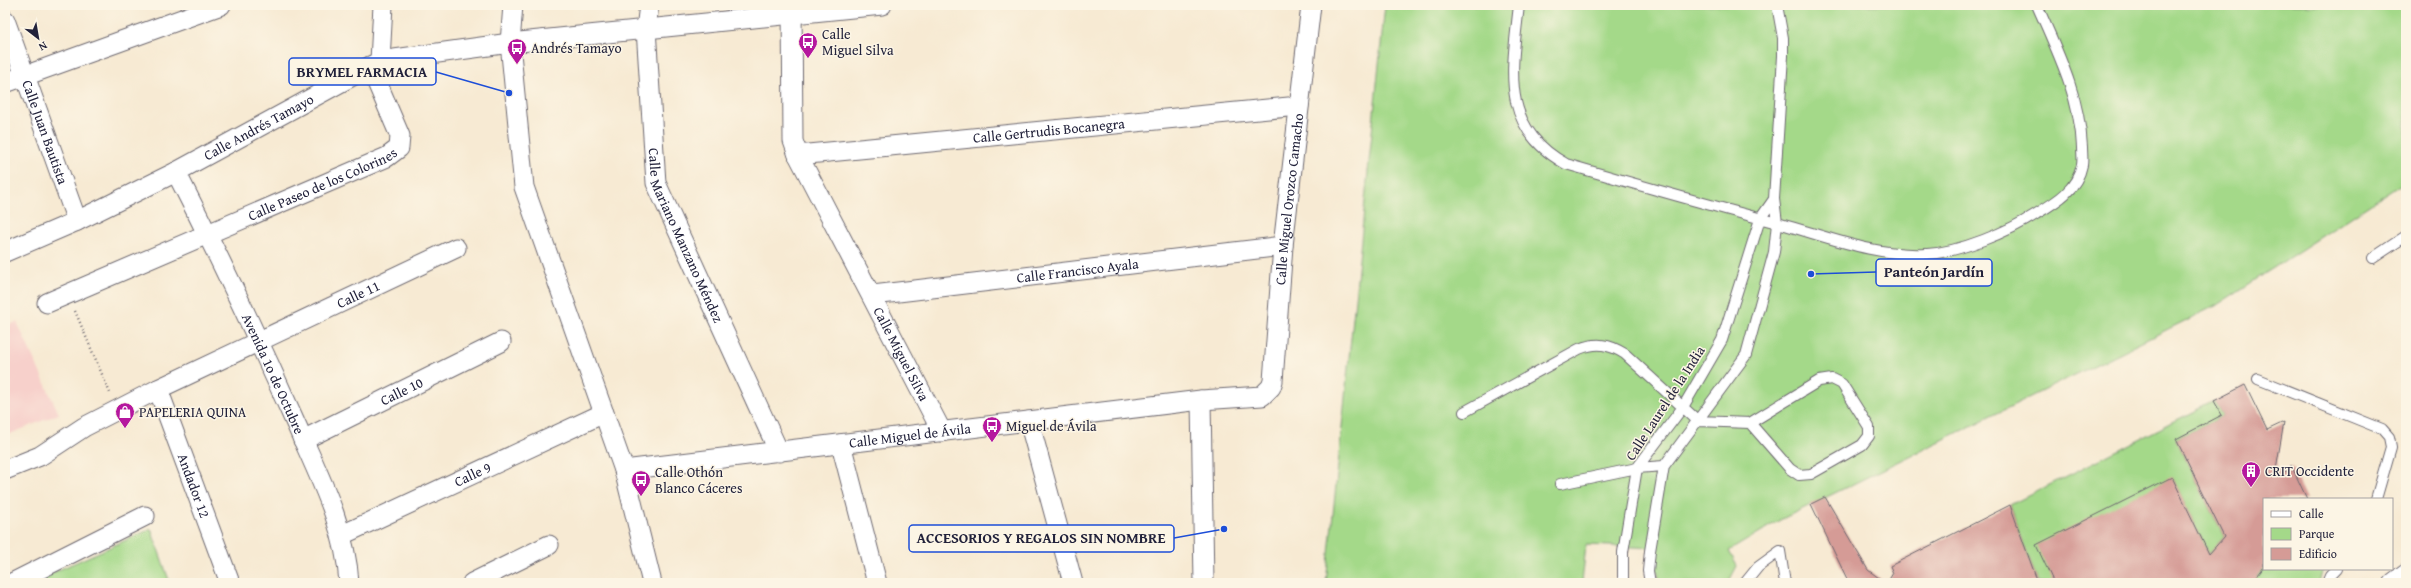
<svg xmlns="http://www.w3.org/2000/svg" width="2411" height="588" viewBox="0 0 2411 588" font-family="'Gentium Book Plus',serif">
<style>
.built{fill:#f7d0cb}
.green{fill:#a4d989;stroke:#637e62}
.building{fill:#d59b96}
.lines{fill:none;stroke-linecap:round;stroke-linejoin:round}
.service-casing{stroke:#6d6870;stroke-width:12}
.minor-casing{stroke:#6d6870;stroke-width:21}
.path{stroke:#6d6870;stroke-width:2.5;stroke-dasharray:1 3;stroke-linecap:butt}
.service{stroke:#fff;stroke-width:10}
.minor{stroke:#fff;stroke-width:19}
.labels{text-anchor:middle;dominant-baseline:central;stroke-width:3;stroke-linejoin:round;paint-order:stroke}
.poi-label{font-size:14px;fill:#22223b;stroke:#fcf5e5;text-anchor:start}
.street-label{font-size:14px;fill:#22223b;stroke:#fcf5e5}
.leader{fill:none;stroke:#1d4ed8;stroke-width:1.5}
.callout-dot{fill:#1d4ed8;stroke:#fcf5e5;stroke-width:1.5}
.callout{fill:#fcf5e5;stroke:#1d4ed8;stroke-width:1.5}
.callout-label{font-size:15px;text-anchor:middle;font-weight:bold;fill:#22223b}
</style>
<rect width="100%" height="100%" fill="#fcf5e5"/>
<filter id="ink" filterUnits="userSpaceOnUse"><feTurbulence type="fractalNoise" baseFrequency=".025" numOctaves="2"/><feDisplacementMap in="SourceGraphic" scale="8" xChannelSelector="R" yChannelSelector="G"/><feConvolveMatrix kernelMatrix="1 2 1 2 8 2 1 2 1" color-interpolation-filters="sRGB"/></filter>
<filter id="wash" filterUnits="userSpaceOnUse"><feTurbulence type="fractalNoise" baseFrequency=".012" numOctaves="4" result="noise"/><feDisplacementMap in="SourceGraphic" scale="16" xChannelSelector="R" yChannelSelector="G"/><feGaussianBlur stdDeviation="0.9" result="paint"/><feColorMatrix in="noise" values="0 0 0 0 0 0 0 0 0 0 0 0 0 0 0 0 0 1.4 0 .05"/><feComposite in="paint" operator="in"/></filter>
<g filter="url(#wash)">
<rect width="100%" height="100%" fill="#f7ead3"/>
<path class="built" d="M17 322 59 414 5 436V326Z"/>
<path class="green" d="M1385 5H2406V181L2217 305 1780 520 1729 551 1737 566 1728 583H1660L1656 566 1657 548 1586 545 1582 583H1326Z
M2214 401 2222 415 2176 439 2224 537 2209 554 2172 478 2054 583H2038L2010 505Z
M151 529 170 583H29Z
M2264 567V569H2324L2320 583H2252Z"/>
<g id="blocks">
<path class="building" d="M2245 385 2267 430 2284 422 2276 469 2290 472 2291 465 2307 499H2264V567L2252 583H2054L2036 545 2172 477 2209 554 2224 537 2176 439 2222 415 2214 401Z
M1825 497 1868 570 1886 583H1849L1811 504Z
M2010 505 2038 583H1887L1893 573 1890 566Z"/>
</g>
</g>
<g filter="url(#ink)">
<use href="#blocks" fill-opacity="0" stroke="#6d6870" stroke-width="1"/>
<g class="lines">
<g class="service-casing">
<path id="service" d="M1519 5C1512 70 1499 127 1566 164 1638 185 1709 205 1781 224 1828 237 1877 257 1927 254 1960 252 2008 232 2036 214 2056 202 2077 190 2082 165 2083 160 2082 153 2082 147 2080 96 2057 51 2037 5
M2373 258 2406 236
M2258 379 2382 429 2389 437 2391 447 2376 499
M1464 412 1579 349C1597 342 1609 344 1625 354L1698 421 1750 423 1790 469 1799 475 1811 474 1862 445 1869 436V427L1842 384 1832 379 1819 381 1750 423
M1560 484 1637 468 1664 466
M1623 583V552L1637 468 1683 407 1722 340 1760 219 1774 199
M1650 583 1648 571 1650 551 1664 466 1746 355 1774 252 1777 223 1774 199 1783 56V38L1777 5
M1745 583 1758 567 1780 551 1785 583
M2327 583 2330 576 2337 569"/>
</g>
<g class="minor-casing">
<g id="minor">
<path d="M513 5 510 43 524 187 624 470 652 583"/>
<path id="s1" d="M649 5 646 29 656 183 779 452"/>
<path id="s2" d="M792 5 793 141 798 155 942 432"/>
<path id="s3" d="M5 20 77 221"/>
<path d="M380 61 383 5"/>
<path d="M5 83 221 5"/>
<path id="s4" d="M798 155 1299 106"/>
<path id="s5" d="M176 172C219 256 259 340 297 426 319 476 346 528 349 583"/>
<path id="s6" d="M5 252 77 221 176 172 380 61 510 43 882 5"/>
<path id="s7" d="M873 295 1283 246"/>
<path id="s8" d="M47 303 387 157 399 148 400 136 370 66"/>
<path id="s9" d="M158 389 230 583"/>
<path d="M1201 400 1204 583"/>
<path d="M1029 421 1073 583"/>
<path id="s10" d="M303 440 501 342"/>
<path d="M841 444 877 583"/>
<path id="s11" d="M5 470 40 456 84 427 158 389 456 248"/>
<path id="s12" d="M624 470 1201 400 1262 396 1271 387 1273 381 1283 246 1311 5"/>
<path id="s13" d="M342 535 604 413"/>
<path d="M12 583 145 516"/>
<path d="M472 583 549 545"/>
<path d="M2393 583 2406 573"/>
</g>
</g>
<path class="path" d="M75 311 110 393"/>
<use href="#service" class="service"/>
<use href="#minor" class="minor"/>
</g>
</g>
<defs>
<g id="bus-pin" transform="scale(1)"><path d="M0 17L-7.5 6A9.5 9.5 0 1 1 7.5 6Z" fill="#b5179e" stroke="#fcf5e5"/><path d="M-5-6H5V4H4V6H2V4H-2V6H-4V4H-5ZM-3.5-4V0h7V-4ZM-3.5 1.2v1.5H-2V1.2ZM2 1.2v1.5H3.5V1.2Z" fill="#fff"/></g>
<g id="shop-pin" transform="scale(1)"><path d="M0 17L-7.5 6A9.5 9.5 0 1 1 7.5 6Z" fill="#b5179e" stroke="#fcf5e5"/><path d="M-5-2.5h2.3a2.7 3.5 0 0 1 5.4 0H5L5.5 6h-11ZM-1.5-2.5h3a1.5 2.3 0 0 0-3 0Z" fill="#fff"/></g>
<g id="building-pin" transform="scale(1)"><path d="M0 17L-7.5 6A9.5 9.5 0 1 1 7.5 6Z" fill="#b5179e" stroke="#fcf5e5"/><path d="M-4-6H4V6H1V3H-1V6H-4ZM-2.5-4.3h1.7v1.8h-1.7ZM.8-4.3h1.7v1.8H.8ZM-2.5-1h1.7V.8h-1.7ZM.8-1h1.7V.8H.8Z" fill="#fff"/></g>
</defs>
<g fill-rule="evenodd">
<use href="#bus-pin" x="808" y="42"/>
<use href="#bus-pin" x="517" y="48"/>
<use href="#shop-pin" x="125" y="412"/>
<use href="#bus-pin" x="992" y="426"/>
<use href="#building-pin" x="2251" y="471"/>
<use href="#bus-pin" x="641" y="480"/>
</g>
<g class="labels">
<g class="poi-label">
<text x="822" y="34">Calle<tspan x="822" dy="16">Miguel Silva</tspan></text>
<text x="531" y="48">Andrés Tamayo</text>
<text x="139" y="412">PAPELERIA QUINA</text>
<text x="1006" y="426">Miguel de Ávila</text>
<text x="2265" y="471">CRIT Occidente</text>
<text x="655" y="472">Calle Othón<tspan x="655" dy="16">Blanco Cáceres</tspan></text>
</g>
<g class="street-label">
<text stroke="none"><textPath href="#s6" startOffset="283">Calle Andrés Tamayo</textPath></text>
<text stroke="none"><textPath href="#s4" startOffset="252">Calle Gertrudis Bocanegra</textPath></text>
<text stroke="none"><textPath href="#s3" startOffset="119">Calle Juan Bautista</textPath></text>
<text stroke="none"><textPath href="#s8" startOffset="300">Calle Paseo de los Colorines</textPath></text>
<text stroke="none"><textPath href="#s12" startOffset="844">Calle Miguel Orozco Camacho</textPath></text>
<text stroke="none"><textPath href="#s1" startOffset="237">Calle Mariano Manzano Méndez</textPath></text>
<text stroke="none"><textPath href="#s7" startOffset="206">Calle Francisco Ayala</textPath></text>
<text stroke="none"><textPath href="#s11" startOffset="395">Calle 11</textPath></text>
<text stroke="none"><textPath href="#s2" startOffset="375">Calle Miguel Silva</textPath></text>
<text stroke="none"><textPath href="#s5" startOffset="224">Avenida 1o de Octubre</textPath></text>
<text stroke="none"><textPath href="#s10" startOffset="110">Calle 10</textPath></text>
<text transform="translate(1665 403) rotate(-57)">Calle Laurel de la India</text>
<text stroke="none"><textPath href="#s12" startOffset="288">Calle Miguel de Ávila</textPath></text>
<text stroke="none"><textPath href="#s13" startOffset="144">Calle 9</textPath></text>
<text stroke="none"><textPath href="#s9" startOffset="103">Andador 12</textPath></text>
</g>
</g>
<path class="leader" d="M509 93L436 72M1811 274L1876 272M1224 529L1174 538"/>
<g class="callout-dot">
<circle cx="509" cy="93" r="4"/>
<circle cx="1811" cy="274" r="4"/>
<circle cx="1224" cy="529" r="4"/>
</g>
<g class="callout">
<rect x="289" y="58" width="147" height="27" rx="4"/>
<rect x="1876" y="259" width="116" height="27" rx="4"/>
<rect x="909" y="525" width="265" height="27" rx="4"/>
</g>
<g class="callout-label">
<text x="362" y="77">BRYMEL FARMACIA</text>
<text x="1934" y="277">Panteón Jardín</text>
<text x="1041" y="543">ACCESORIOS Y REGALOS SIN NOMBRE</text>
</g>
<rect width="2411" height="588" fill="none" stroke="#fcf5e5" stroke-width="20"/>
<rect x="2263" y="498" width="130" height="72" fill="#fcf5e5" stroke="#a5a1a1"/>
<rect x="2271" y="511" width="20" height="6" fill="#ffffff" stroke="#a5a1a1"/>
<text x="2299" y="518" font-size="12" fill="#22223b">Calle</text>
<rect x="2271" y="528" width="20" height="12" fill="#a4d989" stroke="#a5a1a1"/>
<text x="2299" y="538" font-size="12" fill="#22223b">Parque</text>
<rect x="2271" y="548" width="20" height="12" fill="#d59b96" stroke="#a5a1a1"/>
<text x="2299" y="558" font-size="12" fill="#22223b">Edificio</text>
<g transform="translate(38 38) rotate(149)" stroke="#fcf5e5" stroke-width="3" paint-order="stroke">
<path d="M0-3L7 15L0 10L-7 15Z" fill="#22223b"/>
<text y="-6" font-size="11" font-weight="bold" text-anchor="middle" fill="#22223b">N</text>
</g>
</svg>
